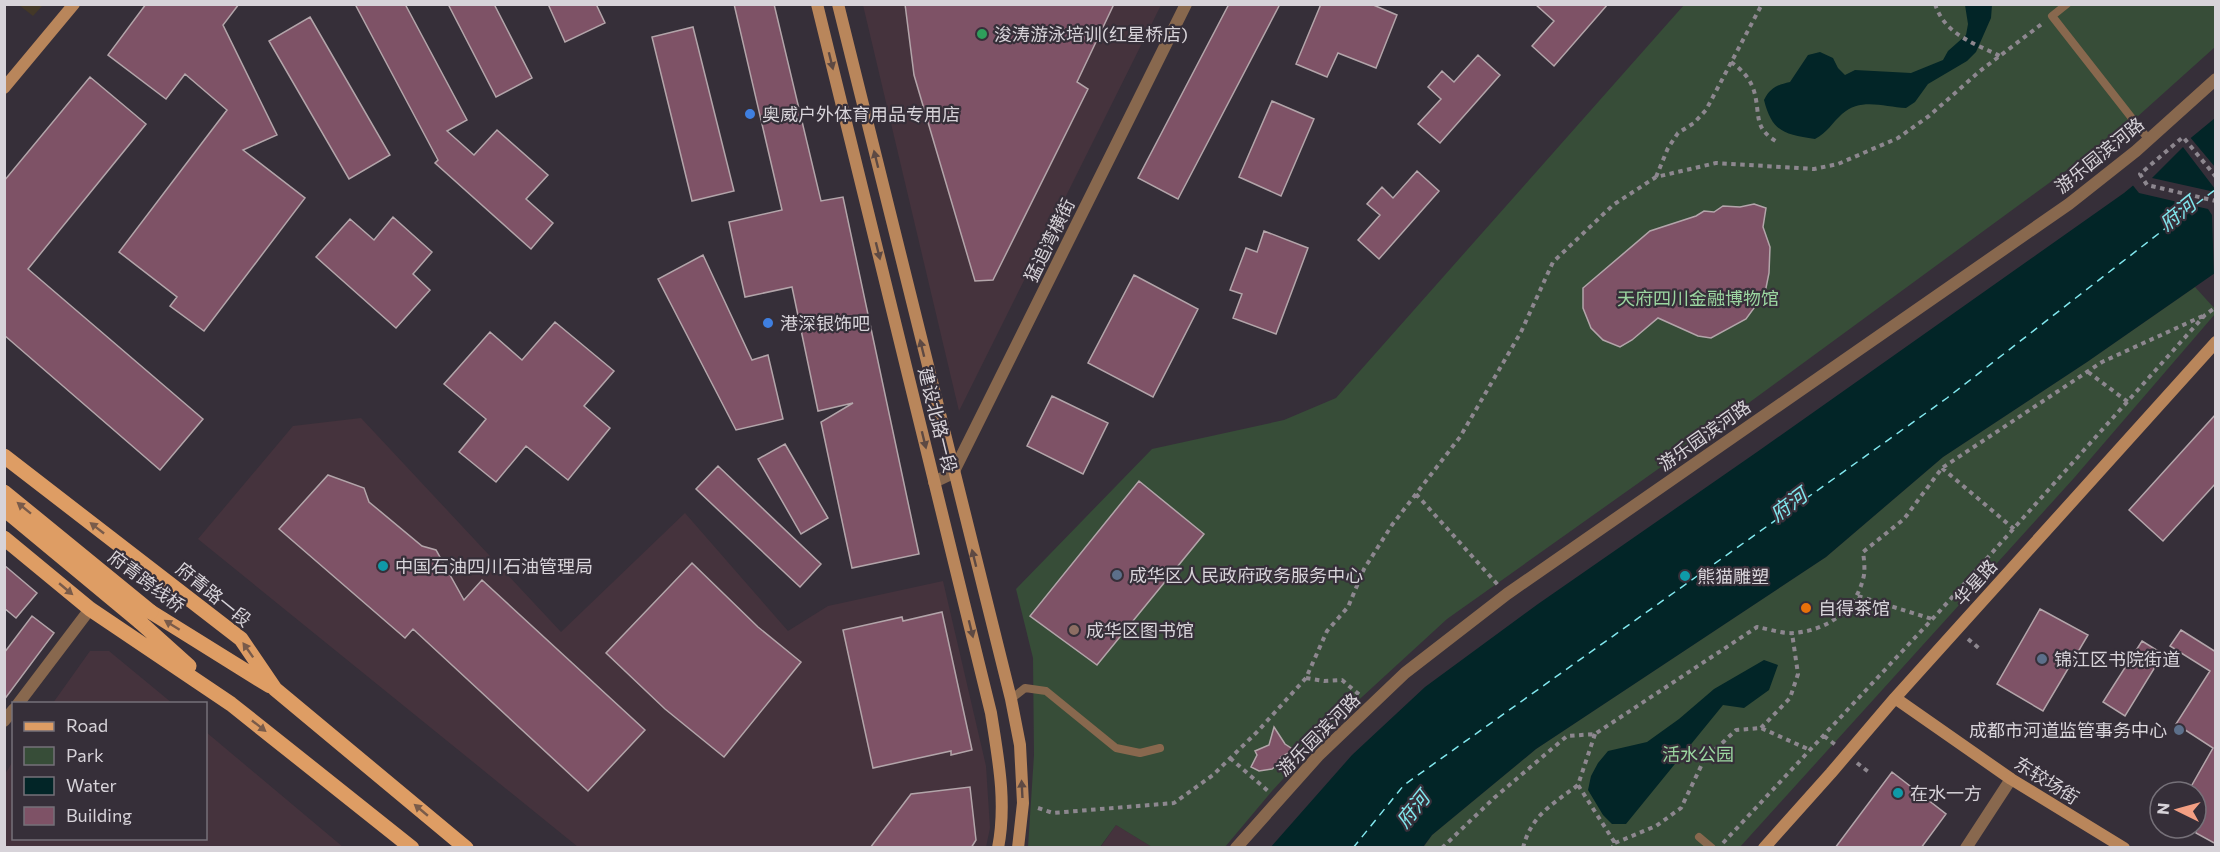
<svg xmlns="http://www.w3.org/2000/svg" width="2220" height="852" viewBox="0 0 2220 852" font-family="Commissioner,'Noto Sans SC',sans-serif">
<style>
.commercial{fill:#45333d}
.medical{fill:#433828}
.green{fill:#374d38}
.water{fill:#022527}
.pier{fill:#362f39}
.lines{fill:none;stroke-linecap:round;stroke-linejoin:round}
.ferry{stroke:#81e7ee;stroke-width:1.5;stroke-dasharray:8 6;stroke-linecap:butt}
.building{fill:#7e5266;stroke:#b3a5aa;stroke-width:1.5}
.path{stroke:#8d878f;stroke-width:4;stroke-dasharray:4.5 4.5;stroke-linecap:butt}
.lane{stroke:#88684e;stroke-width:8}
.street{stroke:#88684e;stroke-width:12}
.secondary{stroke:#b9865b;stroke-width:12}
.primary{stroke:#de9d64;stroke-width:15}
.primary-bridge{stroke:#de9d64;stroke-width:15}
.oneway{fill:#5d4943}
.oneway2{fill:#795b4a}
.leisure-dot{fill:#2e9e5b;stroke:#362f39;stroke-width:2}
.shop-dot{fill:#3f7fe0;stroke:#362f39;stroke-width:2}
.culture-dot{fill:#0f9aa8;stroke:#362f39;stroke-width:2}
.service-dot{fill:#5c6f8a;stroke:#362f39;stroke-width:2}
.food-dot{fill:#e8710a;stroke:#362f39;stroke-width:2}
.education-dot{fill:#8d6e63;stroke:#362f39;stroke-width:2}
.labels{text-anchor:middle;dominant-baseline:central;stroke-width:4.5;stroke-linejoin:round;paint-order:stroke}
.poi-label{font-size:18px;fill:#d7d3d9;stroke:#362f39;text-anchor:start}
.street-label{font-size:18px;fill:#d7d3d9;stroke:#362f39}
.park-label{font-size:18px;fill:#9bd6a0;stroke:#362f39}
.water-label{font-size:20px;font-style:italic;fill:#81e7ee;stroke:#362f39}
</style>
<rect width="100%" height="100%" fill="#362f39"/>
<path class="commercial" d="M863 5H1161L959 411Z
M361 418 561 632 685 513 788 631 828 606 943 581 986 766 990 828 986 847H578L198 539 293 426Z
M90 651H109L172 703H53Z
M206 732 343 847H5V774L13 761 14 838H206Z
M1116 825 1152 847 1100 848Z"/>
<path class="medical" d="M19 5H43L33 16Z"/>
<path class="green" d="M1684 5H2215V47L2127 126 1661 467 1447 619 1338 719 1272 791 1225 847H1152L1116 825 1100 847H1028L1034 755 1033 658 1016 589 1152 449 1284 420 1336 398Z
M2195 287 2215 309V314L2074 478 1740 847 1423 848 1432 835 1536 749 1826 557 1943 457 2087 362Z"/>
<path class="water" d="M1965 5H1992L1991 18 1976 52 1967 61 1928 84 1915 102 1906 108C1884 107 1861 97 1842 114 1832 123 1827 133 1815 139 1784 134 1772 132 1764 100 1770 88 1777 85 1790 82L1808 55 1820 52 1833 58 1838 68 1845 75 1855 70 1911 73 1943 60 1948 51 1966 35 1968 24Z
M2215 118V273L2087 362 1943 457 1826 557 1536 749 1432 835 1423 847 1270 848 1352 755 1425 687 1538 604 1757 452 2124 193Z
M1764 660 1778 665 1769 690 1744 708 1723 705 1626 824H1612L1603 815 1588 790 1591 776 1598 763 1608 751 1647 742 1679 719 1714 689Z"/>
<path class="pier" d="M2189 136 2215 167V189L2183 147 2152 178 2215 192 2216 277 2214 278 2212 215 2208 209 2139 193 2131 183Z"/>
<g class="lines">
<path class="ferry" d="M1353 848 1404 785 1947 398 2216 189"/>
</g>
<path class="building" d="M146 4H239L223 25 277 135 243 150 305 198 204 331 170 306 177 297 119 252 227 110 185 74 166 99 108 55Z
M355 4H405L467 120 447 131 474 155 497 130 548 175 526 199 553 223 531 249 435 163 438 160Z
M448 4H494L532 78 496 97Z
M548 4H596L605 23 565 42Z
M734 4H774L821 201 843 197 919 554 852 568 821 422 853 403 818 411 792 287 745 297 729 222 782 210Z
M905 4H1114L1077 82 1088 89 993 280 975 281 914 75Z
M1229 4H1280L1178 199 1138 178Z
M1321 4H1371L1397 15 1376 68 1338 53 1327 77 1296 64Z
M1535 4H1608L1554 66 1532 46 1554 21Z
M310 17 390 155 349 179 269 41Z
M693 27 734 191 692 201 652 37Z
M1478 55 1500 75 1440 143 1418 124 1441 99 1428 87 1442 71 1454 82Z
M90 77 146 124 28 269 203 419 160 470 4 335V181Z
M1272 101 1314 119 1281 196 1239 177Z
M1417 171 1439 191 1379 259 1358 240 1380 215 1367 204 1382 187 1393 198Z
M1754 204 1766 208 1763 227 1770 247 1769 273 1765 293 1746 319 1711 338 1698 336 1658 318 1632 340 1620 347 1603 340 1591 328 1583 308V288L1650 231 1696 216 1704 211 1714 212 1723 206 1740 207Z
M393 217 432 252 413 274 430 290 396 328 316 257 350 219 374 240Z
M1264 231 1308 248 1276 334 1233 318 1242 294 1230 290 1246 248 1257 252Z
M703 255 752 360 768 355 783 419 736 430 658 279Z
M1134 275 1198 309 1153 397 1088 363Z
M555 322 614 371 584 406 610 428 568 480 526 446 496 482 459 452 486 419 444 384 490 332 522 360Z
M1052 396 1108 423 1083 474 1027 446Z
M2216 414V483L2163 541 2129 510Z
M785 444 828 518 801 534 758 459Z
M718 466 821 564 800 587 696 489Z
M328 475 364 488 369 502 422 546 436 550 464 600 482 580 645 730 588 791 413 629 405 638 279 529Z
M1139 481 1204 534 1097 665 1030 616Z
M692 563 758 627 801 662 724 757 665 709 606 653Z
M4 565 37 593 16 618 4 608Z
M2040 609 2088 635 2043 711 1997 684Z
M942 612 972 750 951 755V751L873 768 843 630 902 617 903 621Z
M32 616 54 633 4 700V653Z
M2181 630 2216 652V844L2196 833V792H2188L2213 748 2176 724 2210 671 2170 646Z
M2142 641 2163 654 2125 716 2103 702Z
M1274 727 1285 744 1294 750 1281 757 1277 765 1272 769 1259 771 1251 767 1257 755 1255 751 1269 745Z
M1892 772 1946 814 1921 848H1835Z
M970 787 976 840 971 848H870L911 794Z"/>
<g class="lines">
<path class="path" d="M1935 4C1945 35 1974 43 2000 56
M1731 62C1742 70 1750 78 1754 91 1761 115 1752 128 1779 143
M1656 177 1668 148 1678 133 1694 123 1706 110 1762 4
M2216 177 2183 137 2140 174 2147 185 2216 201
M2088 372 2128 402
M1942 468 2014 529
M1416 494 1498 585
M1858 596 1932 619
M1968 639 1981 650
M1306 678 1324 681 1342 680 1362 697
M1761 728 1790 698 1798 674 1792 633
M1595 734 1578 785 1615 843 1612 848
M1824 736 1837 746
M1230 758 1268 791
M1857 763 1870 773
M1038 808 1053 813 1174 803 1213 775 1257 732 1306 678 1327 631 1348 607 1364 569 1392 525 1460 437 1521 332 1553 262 1613 205 1656 177 1716 163 1814 169 1838 164 1898 138 1929 116 1980 71 2043 23
M1615 843 1656 826 1681 808 1704 760 1736 730 1761 728 1810 750
M1723 843 1938 613 2205 315 2216 307
M1442 848 1494 798 1567 736 1595 734 1757 627C1769 629 1783 634 1794 633 1828 630 1857 610 1864 575 1865 568 1864 559 1863 552L1904 519 1942 468 2102 362 2205 315
M1523 848C1531 815 1553 804 1578 785"/>
<path class="lane" d="M2067 4 2052 16 2149 140
M1011 699 1025 688 1046 691 1116 748 1140 753 1160 748
M1699 837 1712 848"/>
<path class="street" d="M934 482 953 473 1186 4
M18 704 90 609
M4 721 14 709
M1236 848 1318 756 1405 673 1507 594 2069 204 2136 151 2216 79
M1966 848 2011 779"/>
<path class="secondary" d="M817 4 991 713C998 758 1007 802 998 848
M838 4 1011 699 1020 745 1023 803 1018 848
M4 88 74 4
M1895 698 2011 779 2124 848
M1764 848 1831 773 1895 698 2216 342"/>
<path class="primary" d="M4 456 241 639 275 689 466 848
M4 538 90 609 231 704 412 848
M151 612 270 686
M140 622 189 666"/>
<path class="primary-bridge" d="M4 492 151 612
M4 509 140 622"/>
</g>
<defs><path id="oneway-solid" d="M-6-.8H1V-3.2L6.5 0L1 3.2V.8H-6Z" transform="scale(1.5)"/></defs>
<g class="oneway">
<use href="#oneway-solid" transform="translate(831 61) rotate(76)"/>
<use href="#oneway-solid" transform="translate(876 159) rotate(-104)"/>
<use href="#oneway-solid" transform="translate(878 251) rotate(76)"/>
<use href="#oneway-solid" transform="translate(922 348) rotate(-104)"/>
<use href="#oneway-solid" transform="translate(924 440) rotate(76)"/>
<use href="#oneway-solid" transform="translate(974 558) rotate(-104)"/>
<use href="#oneway-solid" transform="translate(971 629) rotate(76)"/>
<use href="#oneway-solid" transform="translate(1022 789) rotate(-93)"/>
</g>
<g class="oneway2">
<use href="#oneway-solid" transform="translate(24 508) rotate(-141)"/>
<use href="#oneway-solid" transform="translate(97 528) rotate(-142)"/>
<use href="#oneway-solid" transform="translate(66 589) rotate(40)"/>
<use href="#oneway-solid" transform="translate(172 625) rotate(-148)"/>
<use href="#oneway-solid" transform="translate(248 650) rotate(-125)"/>
<use href="#oneway-solid" transform="translate(259 726) rotate(38)"/>
<use href="#oneway-solid" transform="translate(421 810) rotate(-140)"/>
</g>
<circle class="leisure-dot" cx="982" cy="34" r="6"/>
<g class="shop-dot">
<circle cx="750" cy="114" r="6"/>
<circle cx="768" cy="323" r="6"/>
</g>
<g class="culture-dot">
<circle cx="383" cy="566" r="6"/>
<circle cx="1685" cy="576" r="6"/>
<circle cx="1898" cy="793" r="6"/>
</g>
<g class="service-dot">
<circle cx="1117" cy="575" r="6"/>
<circle cx="2042" cy="659" r="6"/>
<circle cx="2179" cy="730" r="6"/>
</g>
<circle class="food-dot" cx="1806" cy="608" r="6"/>
<circle class="education-dot" cx="1074" cy="630" r="6"/>
<g class="labels">
<g class="poi-label">
<text x="994" y="34">浚涛游泳培训(红星桥店)</text>
<text x="762" y="114">奥威户外体育用品专用店</text>
<text x="780" y="323">港深银饰吧</text>
<text x="395" y="566">中国石油四川石油管理局</text>
<text x="1129" y="575">成华区人民政府政务服务中心</text>
<text x="1697" y="576">熊猫雕塑</text>
<text x="1818" y="608">自得茶馆</text>
<text x="1086" y="630">成华区图书馆</text>
<text x="2054" y="659">锦江区书院街道</text>
<text x="2167" y="730" text-anchor="end">成都市河道监管事务中心</text>
<text x="1910" y="793">在水一方</text>
</g>
<g class="street-label">
<text transform="translate(2099 155) rotate(-39)">游乐园滨河路</text>
<text transform="translate(1049 240) rotate(-64)">猛追湾横街</text>
<text transform="translate(938 420) rotate(76)">建设北路一段</text>
<text transform="translate(1704 435) rotate(-35)">游乐园滨河路</text>
<text transform="translate(147 581) rotate(37)">府青跨线桥</text>
<text transform="translate(1975 582) rotate(-48)">华星路</text>
<text transform="translate(214 594) rotate(39)">府青路一段</text>
<text transform="translate(1318 734) rotate(-45)">游乐园滨河路</text>
<text transform="translate(2047 780) rotate(32)">东较场街</text>
</g>
<g class="park-label">
<text x="1698" y="298">天府四川金融博物馆</text>
<text x="1698" y="754">活水公园</text>
</g>
<g class="water-label">
<text transform="translate(2177 213) rotate(-39)">府河</text>
<text transform="translate(1788 504) rotate(-37)">府河</text>
<text transform="translate(1412 809) rotate(-51)">府河</text>
</g>
</g>
<rect width="2220" height="852" fill="none" stroke="#d7d3d9" stroke-width="12"/>
<rect x="12" y="702" width="195" height="138" fill="#362f39" stroke="#767179" stroke-width="1.5"/>
<rect x="24" y="722" width="30" height="9" fill="#de9d64" stroke="#767179" stroke-width="1.5"/>
<text x="66" y="732" font-size="18" fill="#d7d3d9">Road</text>
<rect x="24" y="747" width="30" height="18" fill="#374d38" stroke="#767179" stroke-width="1.5"/>
<text x="66" y="762" font-size="18" fill="#d7d3d9">Park</text>
<rect x="24" y="777" width="30" height="18" fill="#022527" stroke="#767179" stroke-width="1.5"/>
<text x="66" y="792" font-size="18" fill="#d7d3d9">Water</text>
<rect x="24" y="807" width="30" height="18" fill="#7e5266" stroke="#767179" stroke-width="1.5"/>
<text x="66" y="822" font-size="18" fill="#d7d3d9">Building</text>
<g transform="translate(2178 810) rotate(275)"><circle r="28" fill="#362f39" stroke="#767179" stroke-width="1.5"/>
<path d="M0-4.5L10 22L0 15L-10 22Z" fill="#f39f83"/>
<text y="-9" font-size="16" font-weight="bold" text-anchor="middle" fill="#d7d3d9">N</text>
</g>
</svg>
